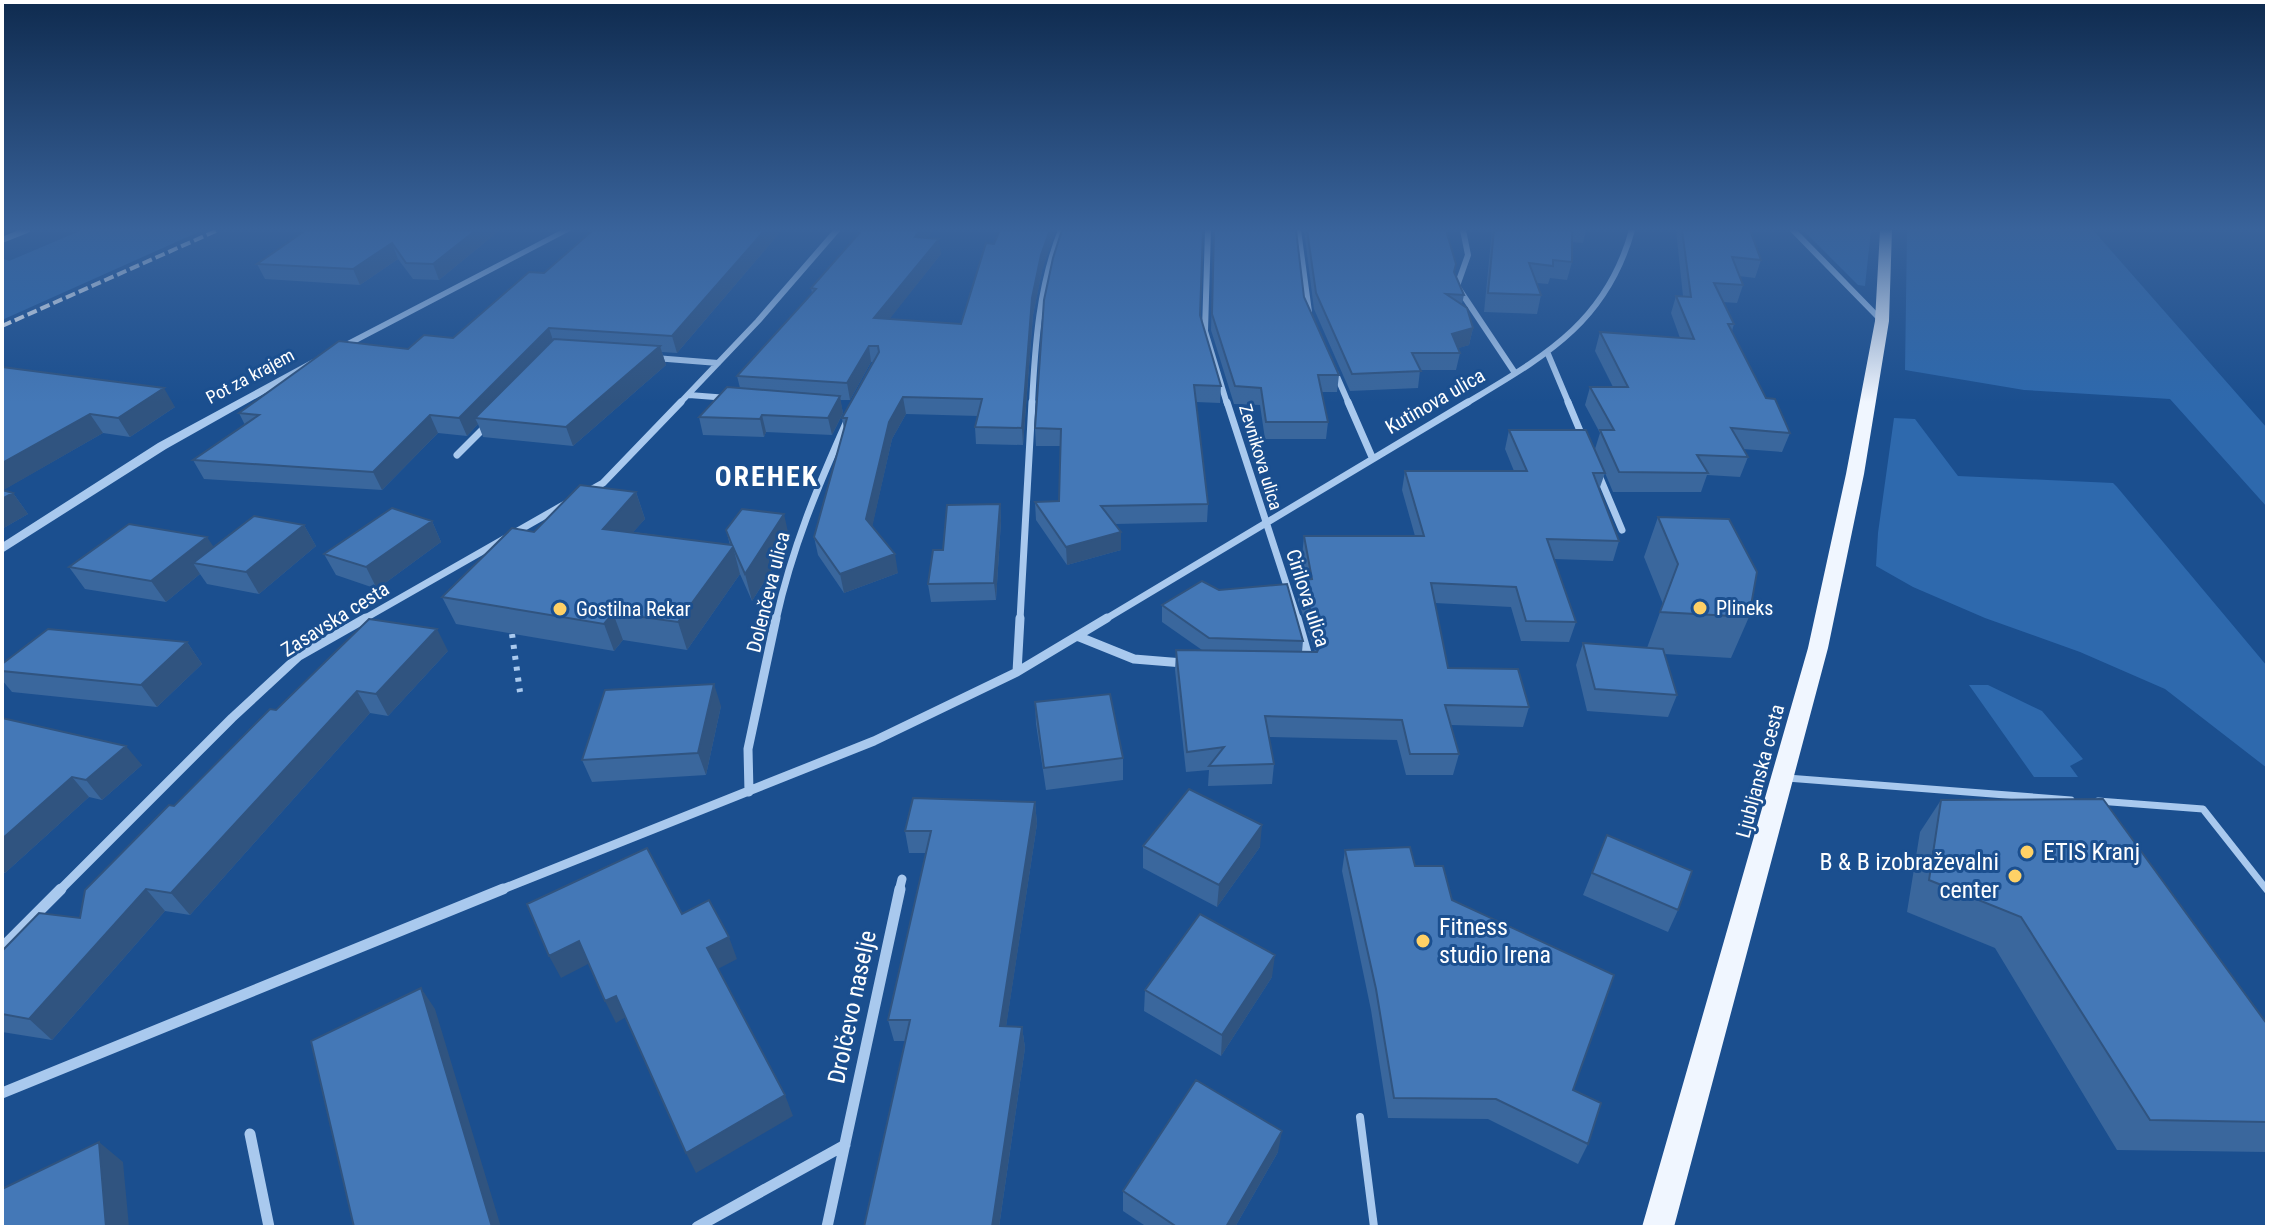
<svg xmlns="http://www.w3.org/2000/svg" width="2269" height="1229" viewBox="0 0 2269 1229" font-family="'Roboto Condensed',sans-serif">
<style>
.green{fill:#2e69ad}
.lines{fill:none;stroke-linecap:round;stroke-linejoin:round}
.path{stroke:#a9c9ee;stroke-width:6;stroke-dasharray:4 7;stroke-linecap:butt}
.service-far1{stroke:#a9c9ee;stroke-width:7}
.service{stroke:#a9c9ee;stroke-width:8}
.minor-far3{stroke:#a9c9ee;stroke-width:6}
.minor-far2{stroke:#a9c9ee;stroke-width:7}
.minor-far1{stroke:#a9c9ee;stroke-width:9}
.minor{stroke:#a9c9ee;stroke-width:11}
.tertiary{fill:#a9c9ee;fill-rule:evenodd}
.primary{fill:#f0f6ff;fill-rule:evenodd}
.rail{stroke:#fff;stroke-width:4;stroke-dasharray:10 4;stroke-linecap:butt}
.wall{fill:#3a679d}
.shaded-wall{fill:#305480}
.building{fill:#4478b7;stroke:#305480;stroke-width:2}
.poi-dot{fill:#ffd166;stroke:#1b4f8f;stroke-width:3}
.labels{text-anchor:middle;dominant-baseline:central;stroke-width:6;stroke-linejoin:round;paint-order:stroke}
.far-street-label{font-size:18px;fill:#fff;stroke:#1b4f8f}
.street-label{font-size:20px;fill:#fff;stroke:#1b4f8f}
.poi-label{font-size:20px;fill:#fff;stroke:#1b4f8f;text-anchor:start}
.near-poi-label{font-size:24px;fill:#fff;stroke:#1b4f8f;text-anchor:start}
.near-street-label{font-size:24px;fill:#fff;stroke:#1b4f8f}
.district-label{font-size:28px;font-weight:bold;letter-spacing:2px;fill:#fff;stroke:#1b4f8f}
</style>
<rect width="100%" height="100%" fill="#1b4f8f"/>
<path class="green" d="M82 230H203L2 320V258L9 261Z
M1803 230H1871L1865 286 1858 285Z
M1907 230H2093L2267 428V507L2170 399 2024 390 1905 370Z
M1894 418 1915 419 1958 476 2113 483 2117 487 2267 666V768L2165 689 2080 652 1985 618 1913 587 1876 566 1878 533Z
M1969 685H1988L2042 711 2083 759 2070 766 2078 777H2034Z"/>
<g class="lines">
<path class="path" d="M512 634 520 692"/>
<path class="service-far1" d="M1787 778 2071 800
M2098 801 2203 809 2267 890"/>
<path class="service" d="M1360 1117 1374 1227"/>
<path class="minor-far3" d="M1208 230 1205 331 1227 404
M1298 230 1309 312
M1463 230 1468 255 1457 286 1515 373
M1793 230 1881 320
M2 240 27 230
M1548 354 1569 404
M655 358 718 363
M1335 372 1349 404
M689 395 728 398
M679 404 758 321 837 230
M1032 404C1035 344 1039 286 1061 230
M1465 404C1543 357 1606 324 1632 230"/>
<path class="minor-far2" d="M1227 402 1298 620
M1348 402 1372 457
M1568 402 1583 438
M457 455 486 426
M1598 473 1622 530
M587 492 603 483 681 402
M362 620 565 504
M776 620C792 548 817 488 847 421
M1020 620 1032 402
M1104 620 1468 402"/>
<path class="minor-far1" d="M1297 618 1309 660
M1077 636 1134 659 1183 663
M1017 672 1020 618
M749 792 748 749 776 618
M59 891 232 718 299 656 366 618
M498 891 874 741 1017 672 1107 618
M899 891 902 879"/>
<path class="minor" d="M2 948 61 889
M2 1093 503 889
M250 1134 269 1227
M697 1227 845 1145
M827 1227 900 889"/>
<path class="tertiary" d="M561 230H572L339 352 335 353 330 350Z
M313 359 318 362 317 364 166 449 2 553V543L158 443Z"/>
<path class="primary" d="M1880 230H1892L1889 321 1864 474 1828 648 1674 1227H1642L1808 648 1846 474 1875 321Z"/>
<path class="rail" d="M2 326 218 230"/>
</g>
<path class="wall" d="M500 230 439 280 413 279 398 259 360 285 265 279 257 264Z
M593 230H782L677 353 662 352 666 365 573 446 483 437 478 424 467 436 438 433 382 490 204 479 193 460 245 425 239 413 408 349 453 338 544 273Z
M862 230H934L928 238 941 254 889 319 961 324 1042 271 1033 315 1023 445 976 444 975 427 978 416 906 414 892 439 872 526 898 573 844 593 818 555 814 537 844 429 842 418 873 362H871L850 400H840L843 413 832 435 766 432 764 437 703 435 699 417 740 388 737 376 812 293 811 288Z
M1214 230 1304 297 1339 375 1337 392H1321L1328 422 1326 439H1265L1260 405 1234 404 1211 330Z
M1304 230H1446L1454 272 1464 295 1462 304 1473 328 1469 345 1458 348 1460 353 1456 370H1420L1418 388 1350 391 1314 309Z
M1492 230H1586L1583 243 1572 242V262L1567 280 1550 278 1548 284 1537 283 1541 295 1537 314 1484 312Z
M1676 230H1750L1761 260 1755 278 1739 276 1743 285 1737 303 1723 302 1734 324 1732 331 1766 398 1790 433 1782 452 1743 449 1748 457 1740 477 1707 475 1701 492H1613L1595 449 1600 433 1585 405 1590 387H1613L1595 351 1600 332 1680 338 1671 313 1676 296H1683Z
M1200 315 1221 386 1220 403 1196 402 1208 504 1207 522 1115 524 1121 550 1067 565 1036 520 1035 502 1059 501 1061 446H1036L1035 428Z
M2 367 175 407 130 437 103 433 3 490 13 493 28 514 2 529Z
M1509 430 1605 473 1599 490 1619 541 1613 561 1554 559 1576 622 1569 642 1521 641 1511 607 1435 603 1448 668 1529 707 1523 727 1451 725 1459 754 1453 775H1406L1397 740 1269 737 1274 764 1272 784 1208 786 1209 770 1186 772 1175 670 1176 650H1202L1162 622V605L1303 641 1302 652H1315L1298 600 1301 580 1306 579 1302 556 1304 536H1415L1402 490 1405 471H1514L1505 449Z
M636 492 645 519 633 532 730 545 726 530 790 541 752 601 740 574 687 650 623 640 614 651 456 624 442 597Z
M1000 504 1001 521 996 600 931 602 928 584 943 550Z
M1658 517 1749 617 1731 658 1664 654 1677 695 1668 717 1587 711 1576 665 1583 643 1647 648 1663 604 1644 557Z
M432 521 441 542 377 589 336 575 324 554Z
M304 525 316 546 259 594 207 584 200 574 166 602 85 589 69 567 214 547Z
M187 642 202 664 157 707 12 692 2 680V664Z
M448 651 388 716 370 713 190 915 165 911 52 1040 2 1032V951L80 918 174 806 276 710Z
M1035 702 1123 758V780L1046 790 1036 724Z
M721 706 706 775 592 782 582 760Z
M2 718 142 765 102 800 89 797 5 873H2Z
M1941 800 2267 1024V1152L2117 1150 1995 948 1907 912 1920 832Z
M1035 802 1037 824 1006 1026 1022 1027 1025 1048 999 1227H864L905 1041H894L888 1020 926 853H909L905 831Z
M1607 835 1678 910 1668 932 1583 895Z
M1143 846 1260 847 1217 907 1143 868Z
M1345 850 1415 866 1452 900 1573 1090 1588 1144 1578 1164 1488 1119 1388 1118 1371 1010 1342 871Z
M1272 977 1221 1056 1144 1011 1145 990Z
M1278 1152 1235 1227H1147L1123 1211V1191Z"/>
<path class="shaded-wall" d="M476 230H500L439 280 433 264Z
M765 230H782L677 353 672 336Z
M920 230H934L917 252 915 237Z
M1050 230H1056L1042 271 1033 315 1023 445 1022 428 1032 298 1041 255Z
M939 239 941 254 877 335 874 318Z
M392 243 398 259 360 285 353 269Z
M549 328 555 346 475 418 478 424 467 436 459 418Z
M1473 328 1469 345 1449 351 1452 334Z
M660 346 666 365 573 446 566 427Z
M869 346 871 362 850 400 847 383Z
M164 388 175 407 130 437 118 418Z
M840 396 843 413 832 435 828 418Z
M903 397 906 414 892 439 870 537 866 519 889 422Z
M90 414 103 433 2 491V463Z
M430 415 438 433 382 490 373 472Z
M762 415 766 432 764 437 760 419Z
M636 492 645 519 613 555 603 529Z
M13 493 28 514 2 529V499Z
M1000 504 1001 521 996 600 994 583Z
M784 514 790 541 752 601 745 574Z
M432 521 441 542 377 589 366 567Z
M304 525 316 546 259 594 246 572Z
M1121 532V550L1067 565 1066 547Z
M207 537 221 558 193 563 200 574 166 602 151 581Z
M733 547 740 574 687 650 678 622Z
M895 554 898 573 844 593 840 574Z
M613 613 623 640 614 651 604 624Z
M437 629 448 651 388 716 376 694Z
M187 642 202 664 157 707 141 685Z
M714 684 721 706 706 775 698 753Z
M357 691 370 713 190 915 171 893Z
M126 746 142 765 102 800 86 780Z
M72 777 89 797 5 873 2 870V839Z
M1035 802 1037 824 1003 1047 1000 1026Z
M1262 825 1260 847 1217 907 1219 885Z
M146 889 165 911 52 1040 29 1019Z
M729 937 737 959 716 970 707 948Z
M579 941 590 963 561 978 549 956Z
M1275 955 1272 977 1221 1056 1222 1035Z
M421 988 435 1009 501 1227H492Z
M616 996 626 1017 616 1023 605 1001Z
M1022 1027 1025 1048 999 1227H992Z
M785 1095 793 1116 696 1173 686 1153Z
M1282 1131 1278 1152 1235 1227H1226Z
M99 1142 123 1162 129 1227H106Z"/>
<path class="building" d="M306 230H476L433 264 406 263 392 243 353 269 257 264Z
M593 230H765L672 336 549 328 459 418 430 415 373 472 193 460 259 415 239 413 339 341 408 349 424 335 453 338 529 272 544 273Z
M862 230H920L915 237 939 239 874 318 961 324 986 243 994 244 1000 230H1050L1041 255 1032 298 1022 428 975 427 982 399 903 397 889 422 866 519 895 554 840 574 814 537 847 418H842L879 352 878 346H869L847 383 737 376 816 289 811 288Z
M1062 230H1203L1200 315 1221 386 1194 385 1208 504 1101 506 1121 532 1066 547 1035 502 1059 501 1061 429 1035 428 1044 300 1053 258Z
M1214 230H1296L1304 297 1339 375H1318L1328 422H1266L1261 388 1235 386 1212 314Z
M1307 230H1446L1456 264 1454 272 1464 295 1446 294 1467 308 1473 328 1452 334 1460 353H1412L1421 371 1352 374 1316 293Z
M1494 230H1572V262L1553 260V266L1529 263 1541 295 1488 293Z
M1682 230H1750L1761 260 1732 257 1743 285 1714 283 1734 324H1728L1766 398 1775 399 1790 433 1731 428 1748 457 1697 455 1708 473 1619 472 1600 430H1614L1590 387H1628L1600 332 1694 339 1676 296 1691 297Z
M554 339 660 346 566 427 475 418Z
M2 367 164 388 118 418 90 414 2 463Z
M727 387 840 396 828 418 762 415 760 419 699 417Z
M1509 430H1586L1605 473H1593L1619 541 1547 539 1576 622 1526 621 1516 587 1431 583 1448 668 1518 669 1529 707 1445 705 1459 754H1410L1402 720 1265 716 1274 764 1209 766 1224 747 1187 752 1176 650 1317 652 1321 644 1301 580 1312 579 1304 536H1424L1405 471H1527Z
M580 485 636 492 603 529 732 545 726 530 742 509 784 514 745 574 733 547 678 622 613 613 604 624 442 597 512 528 534 532Z
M2 490 13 493 2 499Z
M1000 504 994 583 928 584 933 550H943L947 505Z
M392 508 432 521 366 567 324 554Z
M254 516 304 525 246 572 193 563Z
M1658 517 1729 519 1757 572 1749 617 1660 612 1678 564Z
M129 524 207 537 151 581 69 567Z
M1202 581 1219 590 1287 584 1303 641 1209 638 1162 605Z
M369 619 437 629 376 694 357 691 171 893 146 889 29 1019 2 1014V951L39 913 80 918 85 890 169 805 174 806 270 709 276 710Z
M48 629 187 642 141 685 2 671V664Z
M1583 643 1663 649 1677 695 1595 689Z
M714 684 698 753 582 760 605 690Z
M1110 694 1123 758 1044 768 1035 702Z
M2 718 126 746 86 780 72 777 2 839Z
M1189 789 1262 825 1219 885 1143 846Z
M913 798 1035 802 1000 1026 1022 1027 992 1227H864L910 1020H888L931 831H905Z
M2103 799 2267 1024V1122L2150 1120 2021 917 1929 880 1941 800Z
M1607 835 1692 871 1678 910 1592 873Z
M1410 847 1415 866H1443L1452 900 1614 975 1573 1090 1601 1103 1588 1144 1496 1099 1394 1098 1376 989 1345 850Z
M647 848 682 914 709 900 729 937 707 948 785 1095 686 1153 616 996 605 1001 579 941 549 956 527 904Z
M1200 914 1275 955 1222 1035 1145 990Z
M421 988 492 1227H354L311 1041Z
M1196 1080 1282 1131 1226 1227H1177L1123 1191Z
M99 1142 106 1227H2V1189Z"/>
<linearGradient id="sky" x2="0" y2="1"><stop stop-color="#0f2b4f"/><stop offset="0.57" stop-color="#39639b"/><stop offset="1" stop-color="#39639b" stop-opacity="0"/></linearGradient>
<rect width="2269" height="402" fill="url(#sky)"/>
<g class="poi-dot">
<circle cx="1700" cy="608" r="8"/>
<circle cx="560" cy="609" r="8"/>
<circle cx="2027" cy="852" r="8"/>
<circle cx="2015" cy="876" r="8"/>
<circle cx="1423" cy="941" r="8"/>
</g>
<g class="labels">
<g class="far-street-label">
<text transform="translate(250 376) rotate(-28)">Pot za krajem</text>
<text transform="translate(1261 457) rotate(73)">Zevnikova ulica</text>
</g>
<g class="street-label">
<text transform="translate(1435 401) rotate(-30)">Kutinova ulica</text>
<text transform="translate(768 592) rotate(-76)">Dolenčeva ulica</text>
<text transform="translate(1308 598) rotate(72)">Cirilova ulica</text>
<text transform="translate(335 619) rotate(-32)">Zasavska cesta</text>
<text transform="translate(1760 771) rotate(-75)">Ljubljanska cesta</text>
</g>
<g class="poi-label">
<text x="1716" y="608">Plineks</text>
<text x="576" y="609">Gostilna Rekar</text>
</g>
<g class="near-poi-label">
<text x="2043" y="852">ETIS Kranj</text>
<text x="1999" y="862" text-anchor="end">B &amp; B izobraževalni<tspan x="1999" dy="28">center</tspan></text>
<text x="1439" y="927">Fitness<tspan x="1439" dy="28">studio Irena</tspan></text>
</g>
<g class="near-street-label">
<text transform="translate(852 1007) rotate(-78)">Drolčevo naselje</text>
</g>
<g class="district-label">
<text x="767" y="476">OREHEK</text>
</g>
</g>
<rect width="2269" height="1229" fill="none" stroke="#ffffff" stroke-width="8"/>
</svg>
